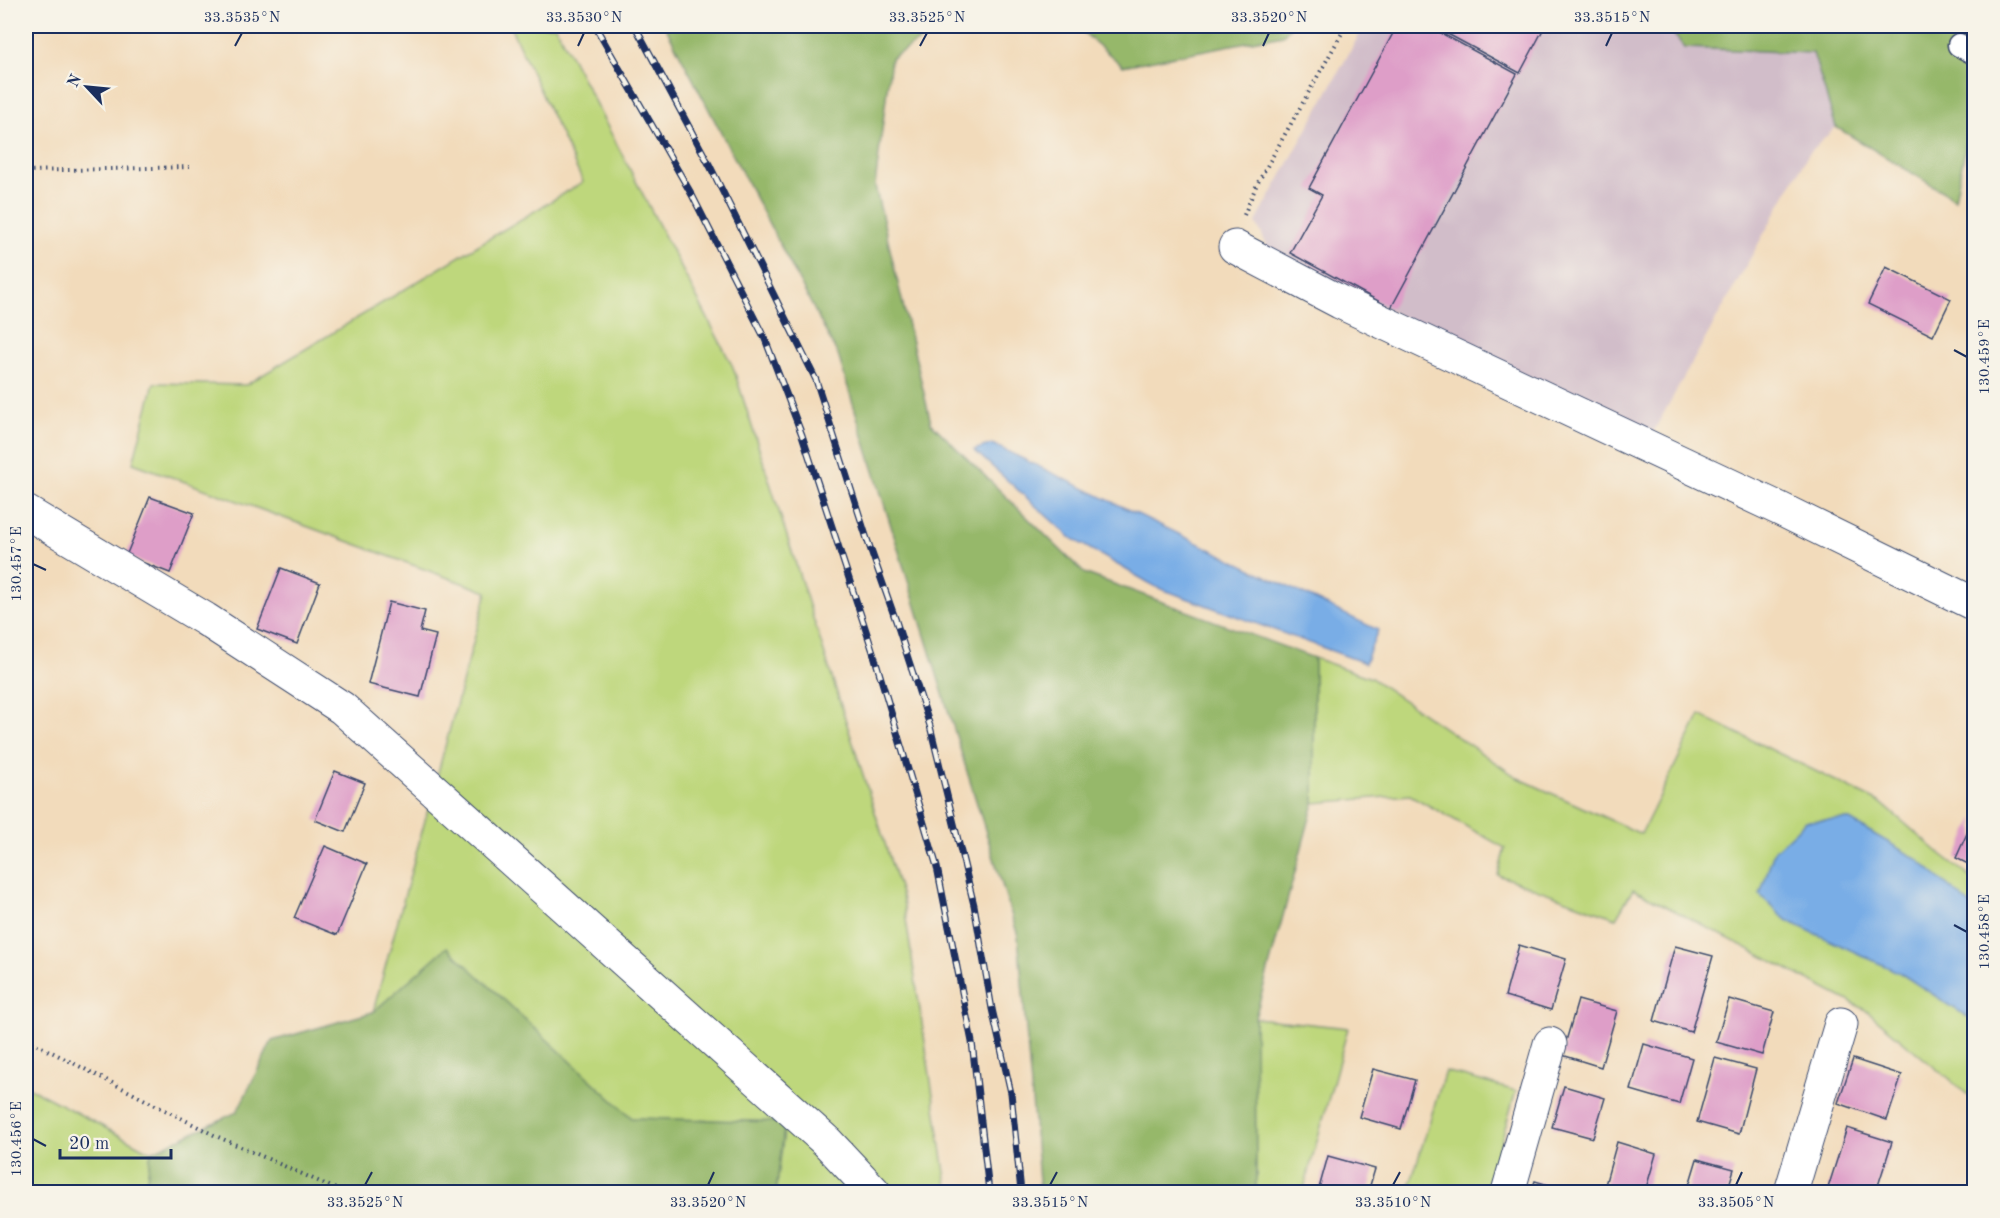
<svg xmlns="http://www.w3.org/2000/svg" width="2000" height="1218" viewBox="0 0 2000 1218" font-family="'Old Standard TT',serif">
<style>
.industrial{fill:#d1bdc9}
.green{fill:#bed77b;stroke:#6c836c;stroke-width:1.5}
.forest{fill:#96b86b;stroke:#587464;stroke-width:1.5}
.water{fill:#79ade6;stroke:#4a6ea2;stroke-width:1.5}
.building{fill:#de9ec8}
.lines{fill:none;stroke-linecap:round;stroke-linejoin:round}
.service-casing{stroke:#3b496c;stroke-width:25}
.minor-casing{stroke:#3b496c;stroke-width:35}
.path{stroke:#3b496c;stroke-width:4;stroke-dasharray:1.5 4.5;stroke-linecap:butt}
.service{stroke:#fff;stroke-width:22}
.minor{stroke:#fff;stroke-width:33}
.rail-casing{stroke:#1b2f5e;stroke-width:7}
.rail{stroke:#f7f3e8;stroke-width:4.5;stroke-dasharray:14;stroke-linecap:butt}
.ticks{fill:none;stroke:#1b2f5e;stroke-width:2}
.neatline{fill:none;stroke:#1b2f5e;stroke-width:2}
.ticks-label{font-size:15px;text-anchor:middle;fill:#1b2f5e}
</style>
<rect width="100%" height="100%" fill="#f7f3e8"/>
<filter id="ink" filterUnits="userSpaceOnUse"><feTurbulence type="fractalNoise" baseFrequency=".0167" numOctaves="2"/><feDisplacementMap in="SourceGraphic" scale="12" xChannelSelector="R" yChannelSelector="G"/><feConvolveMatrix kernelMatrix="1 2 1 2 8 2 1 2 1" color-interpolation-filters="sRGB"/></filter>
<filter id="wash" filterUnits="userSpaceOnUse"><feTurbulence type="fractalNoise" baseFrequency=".008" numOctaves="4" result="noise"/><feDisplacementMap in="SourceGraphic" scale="24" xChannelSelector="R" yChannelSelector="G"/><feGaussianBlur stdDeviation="1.35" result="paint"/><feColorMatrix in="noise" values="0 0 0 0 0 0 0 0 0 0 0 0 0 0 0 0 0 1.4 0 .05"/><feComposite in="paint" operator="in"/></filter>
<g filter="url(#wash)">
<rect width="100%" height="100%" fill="#f2dbbb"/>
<path class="industrial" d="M1364 26H1667L1685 48 1813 53 1836 127 1809 153 1651 436 1271 254 1256 222Z"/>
<path class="green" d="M510 26H555L733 367 903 900 948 1192H776L785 1122 632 1118 447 948 373 1012 487 592 133 463 154 383 246 385 583 182Z
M1314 658 1371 678 1518 778 1641 834 1700 715 1881 803 1938 852 1974 880V908L1917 859 1848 819 1806 821 1774 852 1900 973 1974 1021V1100L1864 1009 1633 889 1616 918 1498 875 1505 848 1410 795 1314 803Z
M1255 1018 1348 1028 1303 1192H1256Z
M1445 1071 1516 1091 1486 1192H1408Z
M26 1086 151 1152 145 1192H26Z"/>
<path class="forest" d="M665 26H944L891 58 875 186 931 423 1084 573 1314 658V803L1255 1018 1256 1192H1040L1018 936 838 355Z
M1076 26H1291L1283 35 1123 66Z
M1667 26H1974V106L1955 199 1836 127 1813 53 1685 48Z
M447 947 632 1118 785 1122 776 1192H145L151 1152 237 1112 272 1041 373 1012Z"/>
<path class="water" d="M992 444 1378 630 1365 663 1156 587 1071 538 974 450Z
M1848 819 1917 859 1974 908V1021L1900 973 1786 920 1760 895 1774 851 1806 821Z"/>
<g id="blocks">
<path class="building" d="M1397 26H1428L1517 74 1391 308 1290 253 1322 195 1309 188Z
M1433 26H1545L1520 73Z
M1886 267 1951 299 1933 336 1868 304Z
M150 497 194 513 170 573 126 556Z
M281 568 320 583 297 644 257 629Z
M389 602 425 611 420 631 436 635 420 697 368 684Z
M335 771 365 783 345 832 315 820Z
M1974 818V867L1956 858Z
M325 846 367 864 337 935 294 918Z
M1519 945 1566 959 1551 1010 1505 996Z
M1675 946 1713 956 1691 1032 1654 1021Z
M1729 999 1774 1012 1762 1055 1716 1042Z
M1578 1000 1617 1011 1601 1067 1562 1055Z
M1644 1044 1692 1058 1679 1104 1631 1090Z
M1715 1058 1756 1069 1739 1134 1697 1122Z
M1853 1059 1902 1075 1887 1120 1838 1103Z
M1373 1069 1415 1080 1401 1129 1359 1117Z
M1564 1086 1605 1098 1593 1138 1552 1127Z
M1847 1128 1892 1142 1876 1192H1844L1828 1188Z
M1617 1142 1656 1154 1645 1192H1603Z
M1328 1156 1375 1169 1368 1192H1318Z
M1697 1159 1734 1169 1727 1192H1687Z
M1535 1181 1572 1192H1531Z"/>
</g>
</g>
<g filter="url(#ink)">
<use href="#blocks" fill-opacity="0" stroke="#3b496c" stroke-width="1.5"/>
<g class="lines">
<g class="service-casing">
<path id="service" d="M1959 45 1974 53"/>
</g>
<g class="minor-casing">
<path id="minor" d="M1235 247 1340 302 1778 508 1974 604
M26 512 205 619 342 708 827 1142 874 1192
M1508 1192 1550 1044
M1791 1192 1841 1024"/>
</g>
<path class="path" d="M26 171 190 167
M1244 215 1257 184 1346 26
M26 1039 216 1136 343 1192"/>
<use href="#service" class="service"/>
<use href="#minor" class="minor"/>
<g class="rail-casing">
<path id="rail" d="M595 26 692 195 765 339 802 435 874 655 937 867 972 1042 989 1192
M635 26 710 166 816 380 867 539 896 621 930 726 974 905 992 1009 1011 1093 1021 1192"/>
</g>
<use href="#rail" class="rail"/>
</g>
</g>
<path class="ticks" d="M235 46 242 33M578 46 584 33M920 46 927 33M1263 46 1269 33M1606 46 1612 33M1954 350 1967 357M33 564 46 570M1954 925 1967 932M33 1139 46 1146M365 1185 372 1172M708 1185 714 1172M1050 1185 1057 1172M1393 1185 1400 1172M1736 1185 1742 1172"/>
<rect width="2000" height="1218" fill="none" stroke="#f7f3e8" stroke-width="66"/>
<g transform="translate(87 87) rotate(296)" stroke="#f7f3e8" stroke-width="4.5" paint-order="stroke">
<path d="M0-4.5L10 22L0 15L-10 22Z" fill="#1b2f5e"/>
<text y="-9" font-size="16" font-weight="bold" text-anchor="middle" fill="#1b2f5e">N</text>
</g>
<path d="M60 1149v9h111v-9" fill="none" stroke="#1b2f5e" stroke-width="3"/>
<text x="69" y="1149" font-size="18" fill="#1b2f5e" stroke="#f7f3e8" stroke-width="4.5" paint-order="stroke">20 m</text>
<rect x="33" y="33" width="1934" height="1152" class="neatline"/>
<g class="ticks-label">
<text x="242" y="22">33.3535°N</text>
<text x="584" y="22">33.3530°N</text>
<text x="927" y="22">33.3525°N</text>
<text x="1269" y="22">33.3520°N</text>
<text x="1612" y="22">33.3515°N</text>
<text transform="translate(1984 357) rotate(-90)" y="5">130.459°E</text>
<text transform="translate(16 564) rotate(-90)" y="5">130.457°E</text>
<text transform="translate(1984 932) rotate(-90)" y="5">130.458°E</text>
<text transform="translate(16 1139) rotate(-90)" y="5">130.456°E</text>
<text x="365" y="1207">33.3525°N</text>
<text x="708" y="1207">33.3520°N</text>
<text x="1050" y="1207">33.3515°N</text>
<text x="1393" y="1207">33.3510°N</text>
<text x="1736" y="1207">33.3505°N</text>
</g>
</svg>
